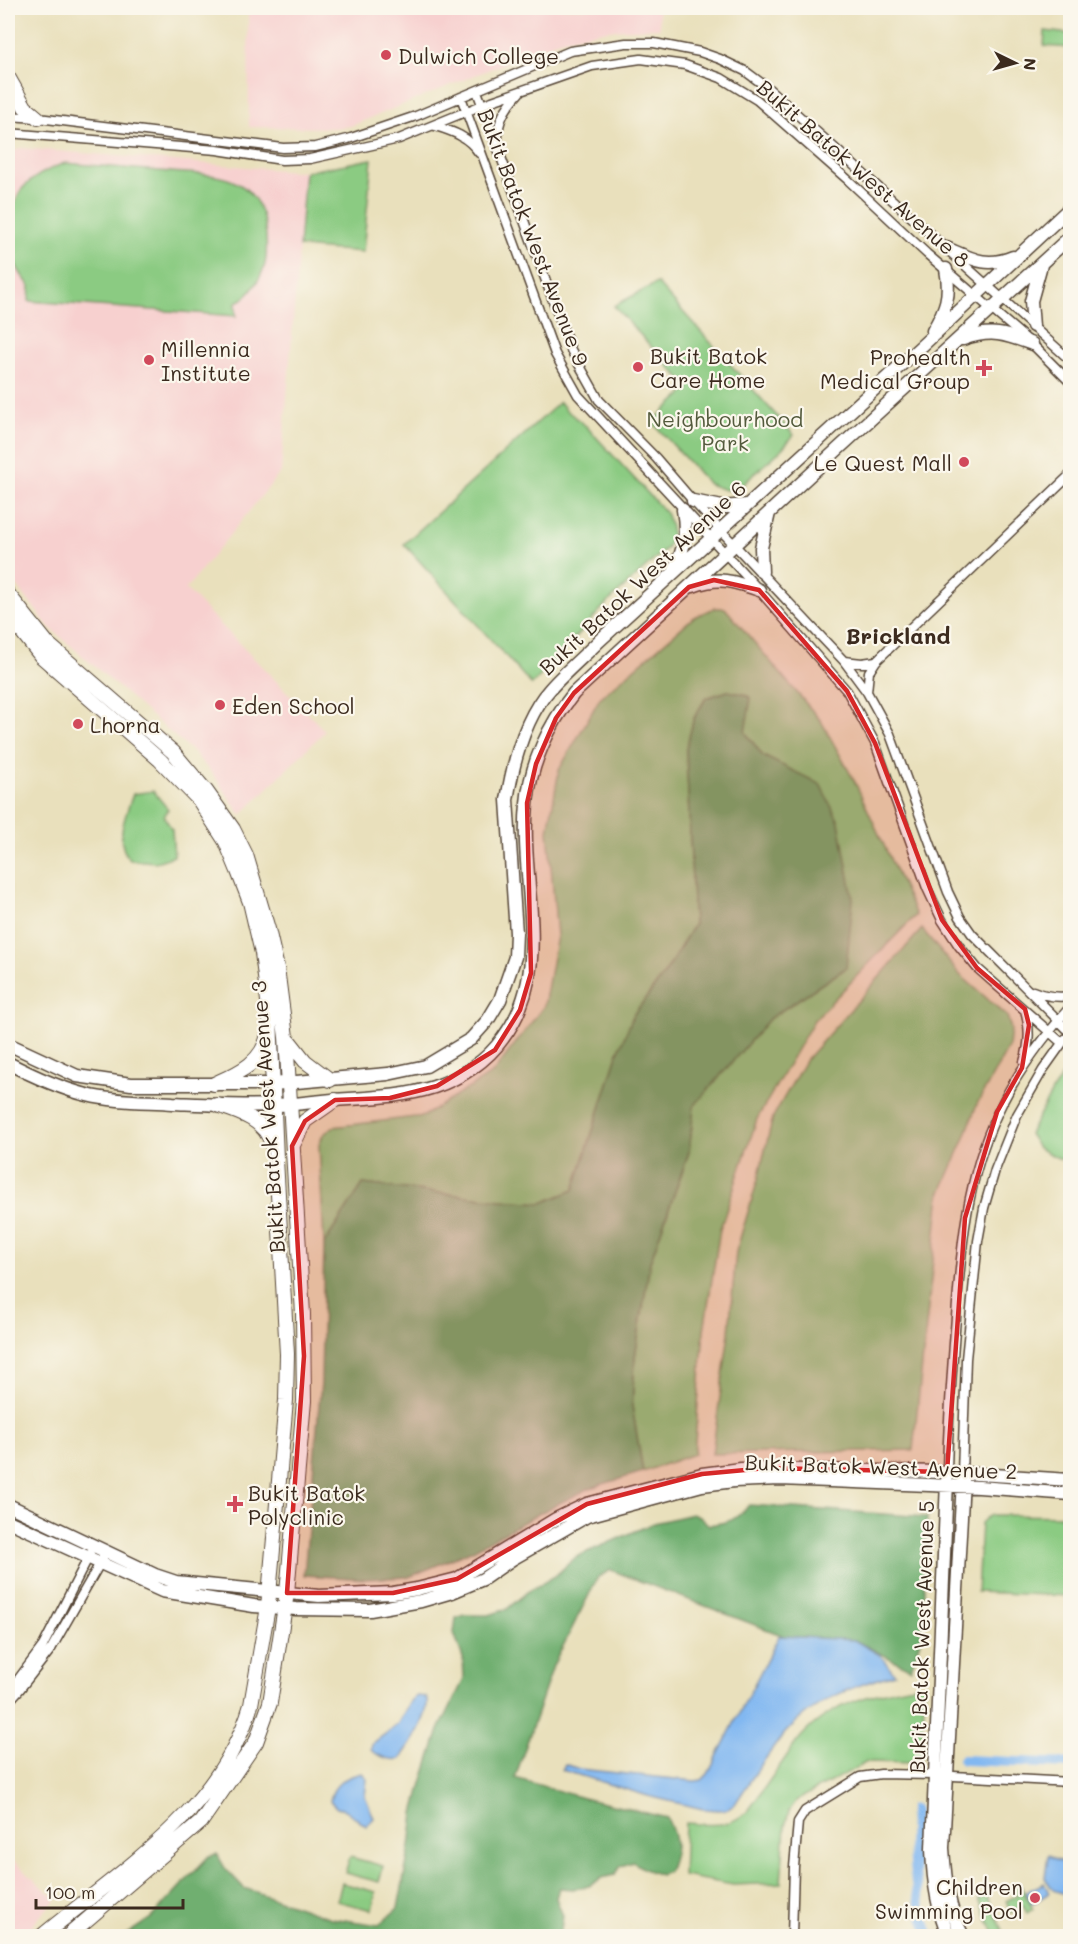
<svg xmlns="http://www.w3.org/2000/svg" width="1078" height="1944" viewBox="0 0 1078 1944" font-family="Mali,sans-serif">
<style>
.built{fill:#f7d0cf}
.green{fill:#8bcb82;stroke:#637a50;stroke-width:1.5}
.forest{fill:#70af70;stroke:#566c47;stroke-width:1.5}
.water{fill:#82b8f1;stroke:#5e7188;stroke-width:1.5}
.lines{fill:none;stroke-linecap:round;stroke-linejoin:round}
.canal{stroke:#82b8f1;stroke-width:10}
.street-casing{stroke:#554536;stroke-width:11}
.secondary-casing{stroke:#554536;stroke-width:15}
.primary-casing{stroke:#554536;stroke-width:16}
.street{stroke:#fff;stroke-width:8}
.secondary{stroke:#fff;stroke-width:12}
.primary{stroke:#fff;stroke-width:14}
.marked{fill:#d62828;fill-opacity:0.2;stroke:#d62828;stroke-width:4.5;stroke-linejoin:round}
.poi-dot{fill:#d1495b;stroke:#fbf7ec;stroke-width:2}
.labels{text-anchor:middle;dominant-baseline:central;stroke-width:4.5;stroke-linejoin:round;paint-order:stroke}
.poi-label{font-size:21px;fill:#3b2a1e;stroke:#fbf7ec;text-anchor:start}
.street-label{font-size:21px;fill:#3b2a1e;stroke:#fbf7ec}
.park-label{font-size:21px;fill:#535a3c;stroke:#fbf7ec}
.neighbourhood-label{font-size:22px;font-weight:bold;fill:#3b2a1e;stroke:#fbf7ec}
</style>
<rect width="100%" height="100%" fill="#fbf7ec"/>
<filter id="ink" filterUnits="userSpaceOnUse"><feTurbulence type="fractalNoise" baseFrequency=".0167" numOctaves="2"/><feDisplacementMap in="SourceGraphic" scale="12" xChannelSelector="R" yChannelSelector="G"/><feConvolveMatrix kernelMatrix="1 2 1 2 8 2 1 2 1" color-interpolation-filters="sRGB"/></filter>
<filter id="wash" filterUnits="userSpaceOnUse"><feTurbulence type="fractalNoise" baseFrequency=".008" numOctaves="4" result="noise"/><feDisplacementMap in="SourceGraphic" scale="24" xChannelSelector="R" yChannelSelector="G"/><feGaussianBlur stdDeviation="1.35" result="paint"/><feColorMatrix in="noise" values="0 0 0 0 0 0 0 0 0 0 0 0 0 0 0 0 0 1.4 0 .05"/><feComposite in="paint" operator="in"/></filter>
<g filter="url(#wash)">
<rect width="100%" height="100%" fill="#e9e0bc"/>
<path class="built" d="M248 8H658L660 28 608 30 561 40 351 126 334 128 249 127Z
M21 148 305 172 281 472 186 589 325 731 241 815 215 777 193 752 49 627 14 582 8 566V158L9 153Z
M8 1856 56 1899 22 1936H8Z"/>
<path class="green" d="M1045 31 1070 34V48L1044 46Z
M372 159 363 252 299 247 305 172Z
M65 163C100 166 136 169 171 172 192 174 216 173 235 182 264 196 268 230 266 258 265 272 250 299 236 302V316L29 301 30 286C9 262 2 233 15 203 17 200 18 194 21 190 31 178 50 168 65 163Z
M657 283 794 435 779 452 742 485 734 489 725 490 709 484 652 422 689 388 614 306Z
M560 402 566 410 586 426 666 513C672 527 674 534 667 548L607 603 532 685 404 544Z
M714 608H725L821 721 855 782 916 915 814 1020 757 1119 720 1229 704 1330 694 1454 643 1472 632 1406 635 1357 650 1262 689 1152 694 1106 770 1018 846 968 839 822 820 785 763 756 745 732 728 691 706 698 694 718 686 749 694 924 665 973 634 1014 617 1055 574 1190 542 1203 500 1200 363 1184 324 1244 319 1145 323 1135 333 1127 424 1116 493 1073 544 1006 557 936 548 831 559 770 600 698 694 617Z
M153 791 168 809 164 816 172 830 174 856 156 862 130 860C113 841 126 815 133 794Z
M922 929 959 974 1007 1016 1011 1029 1009 1046 977 1104 964 1140 940 1194 913 1450 712 1454 729 1333 736 1252 758 1179 773 1117 805 1061Z
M1070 1065V1162H1066L1038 1148 1029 1134 1054 1088Z
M992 1515 1070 1516V1596L977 1592 981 1523 986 1518Z
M925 1684 921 1761 915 1763 867 1762 797 1800 789 1811 785 1826 781 1883 733 1885 683 1876 685 1823C711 1824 726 1830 748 1811 764 1789 780 1765 796 1743 827 1702 878 1692 925 1684Z
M350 1857 383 1866 379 1882 345 1873Z
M342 1883 376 1892 372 1910 337 1901Z
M1013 1884 1020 1885 1033 1909 1027 1913 1023 1906 1010 1913 1006 1901 1018 1895Z
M987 1896 1003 1930 995 1936 979 1899Z"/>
<path class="forest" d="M728 691 744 694 751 698 745 732 763 756 820 784 839 822 853 899 846 968 770 1018 694 1106 689 1152 650 1262 635 1357 632 1406 643 1472 590 1488 540 1513 473 1550 409 1577 366 1579 304 1575 321 1382 324 1244 363 1184 500 1200 542 1203 574 1190 617 1055 634 1014 665 973 694 924 686 749 694 718 706 698Z
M749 1505 927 1517 922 1635 911 1669 854 1640 784 1636 611 1570 598 1577 553 1666 515 1778 583 1798 667 1818C678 1840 677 1849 668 1872L660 1875 644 1869 633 1862 621 1866 615 1875 602 1878 589 1886 573 1889 559 1888 556 1898 563 1916 560 1936H124L150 1919 209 1856 217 1854 225 1868 244 1888 331 1918 379 1925 398 1908 410 1846 414 1813 422 1783 439 1730 464 1679 463 1658 454 1633 456 1618 465 1615H489L507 1609 527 1592 555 1576 576 1557 654 1523 692 1514 701 1518 709 1525C730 1522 735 1521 749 1505Z"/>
<path class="water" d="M779 1636 854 1640 880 1655 895 1674C855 1685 815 1700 786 1732 767 1754 751 1780 735 1804L728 1809 720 1810 703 1809 648 1796 562 1770 565 1764 579 1769 695 1781 702 1780 708 1774Z
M417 1696 426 1697C432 1713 410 1746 400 1759 389 1761 380 1757 371 1750L372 1744 397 1725 411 1700Z
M362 1773 367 1779 365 1796 374 1818 366 1826 345 1810 337 1808 330 1801C333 1783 346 1777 362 1773Z
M1048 1855 1070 1866V1896L1053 1890 1045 1878Z
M1044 1883 1049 1893 1032 1904 1026 1892Z"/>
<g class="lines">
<path class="canal" d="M963 1760 1070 1764
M914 1809C912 1852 913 1896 930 1936"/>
</g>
</g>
<g filter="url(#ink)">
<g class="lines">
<g class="street-casing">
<path id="street" d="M477 91 571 350 599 400 656 458 693 501 844 661 867 692 890 734 948 892 960 917 972 934 1070 1032
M461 97 555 354 578 395 759 590 847 691 875 743 927 888 942 920 959 946 977 968 1062 1043
M8 116 38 118 283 148 315 147 348 139 416 116 570 51 626 43H654L700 52 720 59 745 71 768 88 1070 360
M435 126C452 131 469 137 479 153
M8 133 217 150 282 160 310 159 399 139 492 101 592 66 641 59 685 65 721 78 757 100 847 179 927 254 1032 344 1070 382
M498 140C497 121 506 107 519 93
M844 661 862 663 876 661
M867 692 869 672 876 661 1070 475
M1033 991C1045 996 1057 998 1070 996
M1024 1062C1030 1043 1030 1028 1025 1010
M947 1472C948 1420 952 1368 956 1317 961 1246 967 1177 998 1112 1016 1073 1043 1038 1070 1007
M962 1473 966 1359 978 1241 984 1208 995 1170 1017 1115 1043 1070 1065 1039
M8 1693 43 1646 90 1554
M8 1702 19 1690 51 1649 107 1551
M792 1936 794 1867 798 1822 805 1811 860 1777 881 1774 934 1775 1070 1782"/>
</g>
<g class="secondary-casing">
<path id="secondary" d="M946 248C972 259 986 268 1013 257
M1033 326 1031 301 1041 265
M933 331C946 308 951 296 946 269
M963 339C992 329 1005 334 1032 344
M693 501 722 507 747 505
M675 567C685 548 687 532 683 510
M762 572 761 548 769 513
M693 586C719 576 733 581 759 590
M8 1044 77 1076 131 1084H273L388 1074 426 1066 471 1039 488 1020 500 1000 515 957 516 933 507 800C513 763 524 718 550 689 565 672 583 657 599 641L926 342 1070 208
M8 1063C33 1076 59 1088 87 1095 115 1102 145 1101 173 1103 219 1105 267 1108 313 1102 354 1097 394 1100 434 1087 461 1078 487 1061 503 1038 555 969 519 883 527 804 530 765 549 724 574 693L838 449 1070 237
M947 1481 932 1849C933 1878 937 1910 949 1936
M8 1505 155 1575 176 1582 319 1596 393 1593 417 1589 457 1579 556 1519 587 1504 702 1474 741 1469 947 1472 1070 1480
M8 1521 162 1591 254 1606 296 1609 370 1610 421 1601 452 1592 483 1579 512 1559 587 1516 702 1485 734 1481 780 1479 979 1487 1070 1494
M963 1936C948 1909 945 1878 943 1848L963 1480"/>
</g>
<g class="primary-casing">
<path id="primary" d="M8 77 25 107 38 118
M8 594 48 644 173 752 206 791 233 829 246 855 268 929 277 968 286 1037 303 1314 304 1401 287 1593 270 1703 256 1742 201 1822 68 1936
M8 614 41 656 160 760 199 800 226 842 238 871 250 902 262 953 270 1017 276 1159 287 1354 286 1400 268 1607 251 1705C220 1811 121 1870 42 1936
M286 1037 305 1061 330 1080
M214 1084C238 1073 263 1063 268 1034
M217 1105C239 1112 266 1120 272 1145
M293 1145 305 1121 335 1100"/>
</g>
<use href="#street" class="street"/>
<use href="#secondary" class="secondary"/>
<use href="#primary" class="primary"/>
</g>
</g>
<path class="marked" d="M714 580 759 590 847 691 875 743 942 920 977 968 1025 1009 1029 1025 1022 1068 997 1112 965 1218 947 1472 766 1468 702 1474 587 1504 457 1579 393 1593H287L304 1356 292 1146 305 1121 335 1100 390 1098 437 1086 495 1050 520 1010 531 973 527 803 536 764 556 718 574 693 689 587Z"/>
<g class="poi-dot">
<circle cx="386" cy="55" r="6"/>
<circle cx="149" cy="360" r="6"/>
<circle cx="638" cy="367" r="6"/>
<path d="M981 359h6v6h6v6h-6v6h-6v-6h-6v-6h6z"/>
<circle cx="964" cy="462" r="6"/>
<circle cx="220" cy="705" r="6"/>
<circle cx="78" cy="724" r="6"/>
<path d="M232 1495h6v6h6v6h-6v6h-6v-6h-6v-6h6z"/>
<circle cx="1035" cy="1898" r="6"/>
</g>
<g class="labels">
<g class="poi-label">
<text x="398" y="55">Dulwich College</text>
<text x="161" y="348">Millennia<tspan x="161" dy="24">Institute</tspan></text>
<text x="650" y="355">Bukit Batok<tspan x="650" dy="24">Care Home</tspan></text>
<text x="970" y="356" text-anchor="end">Prohealth<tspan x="970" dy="24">Medical Group</tspan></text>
<text x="952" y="462" text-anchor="end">Le Quest Mall</text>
<text x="232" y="705">Eden School</text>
<text x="90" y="724">Lhorna</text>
<text x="248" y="1492">Bukit Batok<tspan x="248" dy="24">Polyclinic</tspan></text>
<text x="1023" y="1886" text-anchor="end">Children<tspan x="1023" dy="24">Swimming Pool</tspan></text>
</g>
<g class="street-label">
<text transform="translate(864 173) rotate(41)">Bukit Batok West Avenue 8</text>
<text transform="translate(534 237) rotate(69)">Bukit Batok West Avenue 9</text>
<text transform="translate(642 577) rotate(-43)">Bukit Batok West Avenue 6</text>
<text transform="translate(267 1117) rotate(-94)">Bukit Batok West Avenue 3</text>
<text transform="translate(881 1466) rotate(2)">Bukit Batok West Avenue 2</text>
<text transform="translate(921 1637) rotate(-88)">Bukit Batok West Avenue 5</text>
</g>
<g class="park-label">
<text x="725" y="418">Neighbourhood<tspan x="725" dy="24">Park</tspan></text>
</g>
<g class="neighbourhood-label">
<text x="898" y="635">Brickland</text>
</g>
</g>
<rect width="1078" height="1944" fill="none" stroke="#fbf7ec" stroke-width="30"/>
<g transform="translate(1015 63) rotate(95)" stroke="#fbf7ec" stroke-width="4.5" paint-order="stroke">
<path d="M0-4.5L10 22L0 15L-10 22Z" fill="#3b2a1e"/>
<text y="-9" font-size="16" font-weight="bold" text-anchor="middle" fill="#3b2a1e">N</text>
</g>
<path d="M36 1899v9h147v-9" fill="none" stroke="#3b2a1e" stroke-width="3"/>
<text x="45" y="1899" font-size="18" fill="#3b2a1e" stroke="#fbf7ec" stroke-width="4.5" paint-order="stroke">100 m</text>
</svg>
